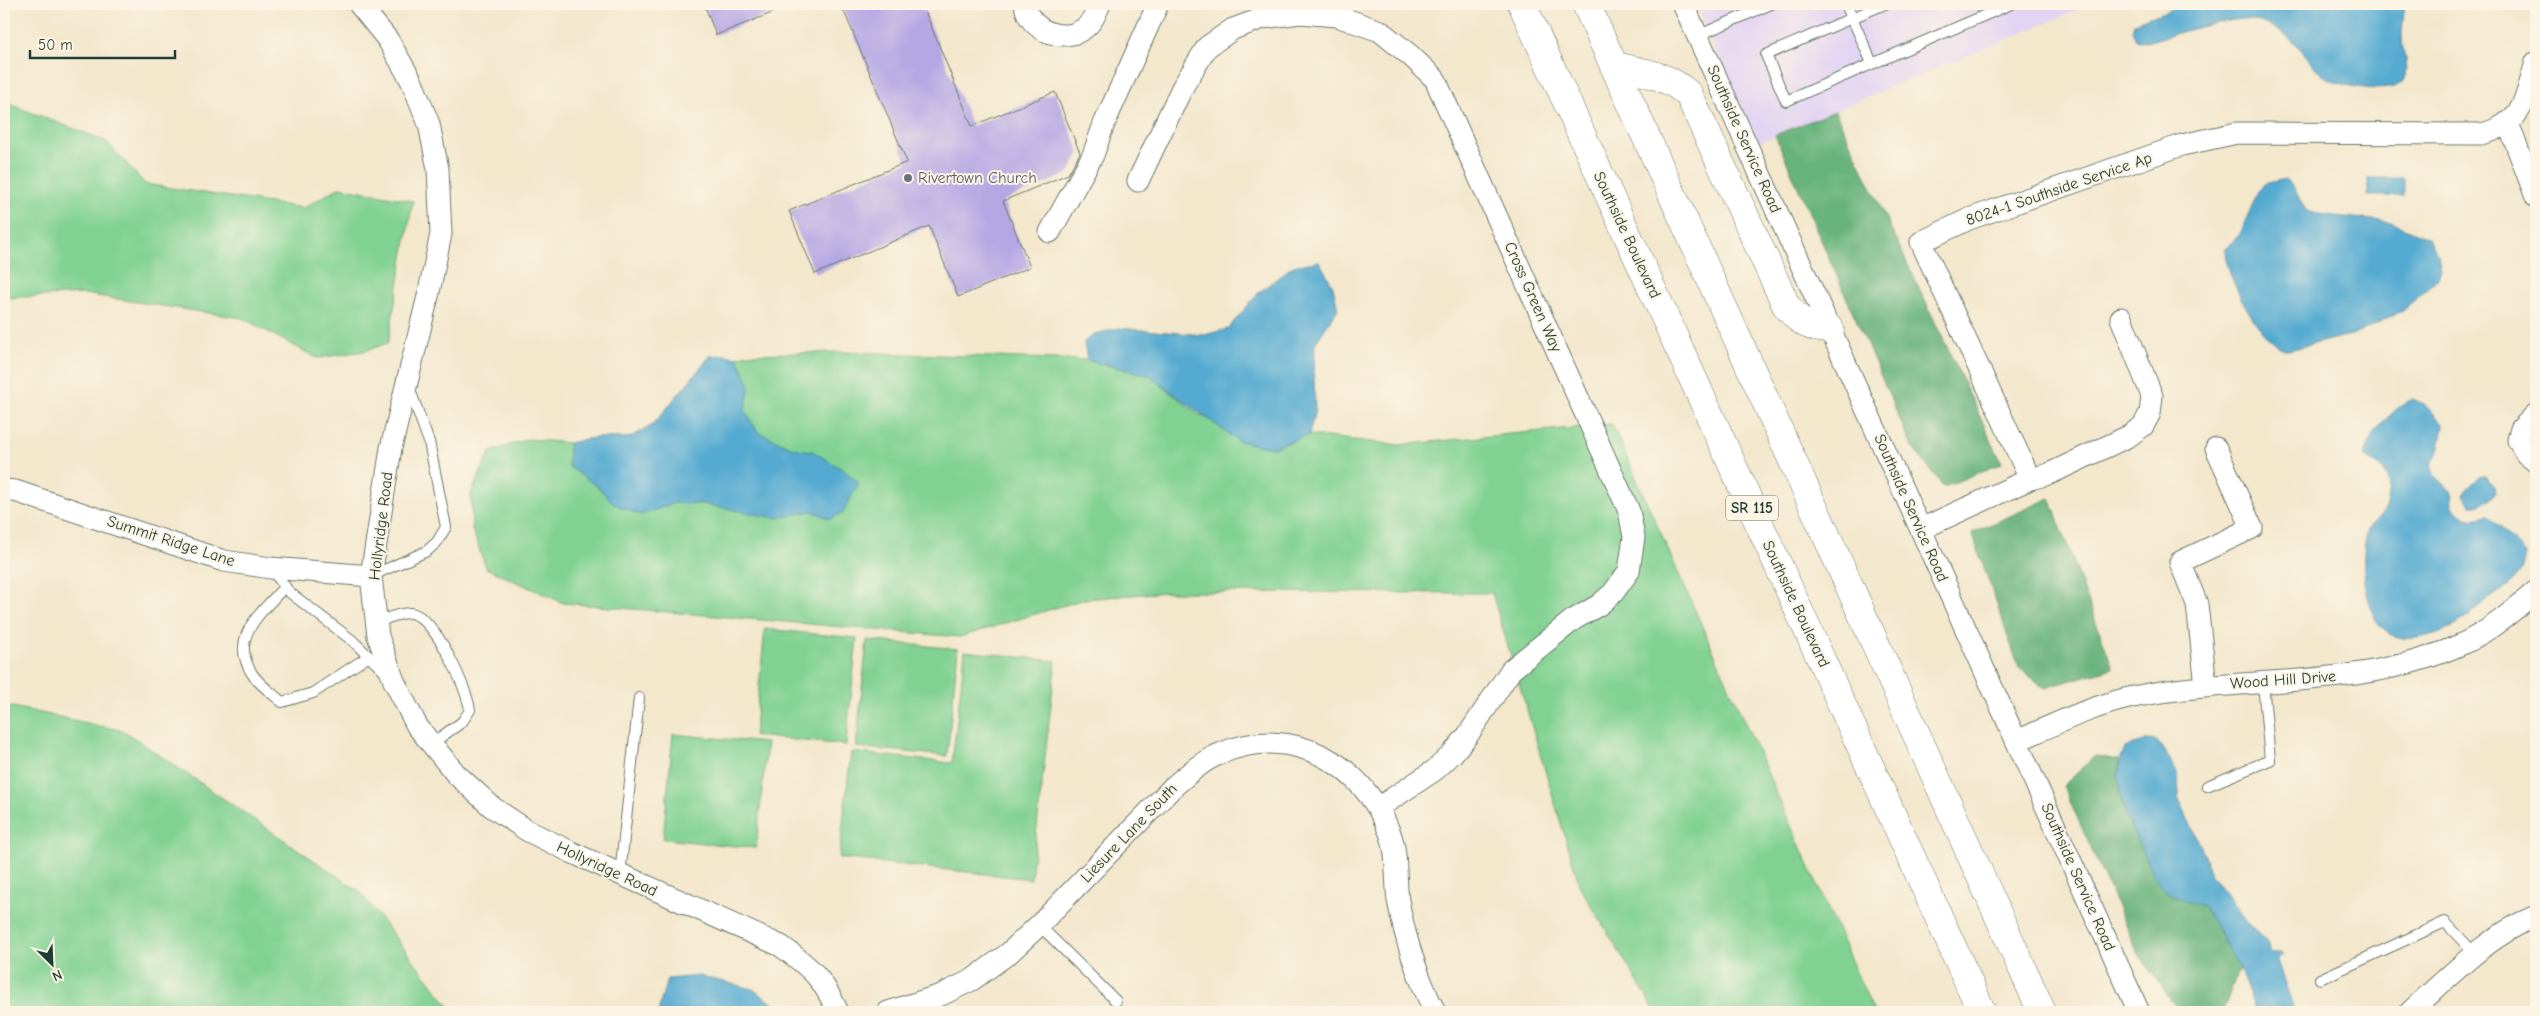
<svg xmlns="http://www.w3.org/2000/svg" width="2540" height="1016" viewBox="0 0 2540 1016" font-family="'Comic Neue',sans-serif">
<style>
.built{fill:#e2d4f3}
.green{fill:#80d192;stroke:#508763}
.forest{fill:#68b37c;stroke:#447858}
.water{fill:#55aad1;stroke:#3a7482}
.building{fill:#b5a7e4}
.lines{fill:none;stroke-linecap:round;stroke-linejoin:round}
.lane-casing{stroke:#697869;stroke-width:12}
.street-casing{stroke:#697869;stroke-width:23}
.highway-casing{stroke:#697869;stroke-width:29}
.lane{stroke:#fff;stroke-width:10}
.street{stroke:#fff;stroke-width:21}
.highway{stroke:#fff;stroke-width:28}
.worship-dot{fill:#6b7280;stroke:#fcf5e5;stroke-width:2}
.labels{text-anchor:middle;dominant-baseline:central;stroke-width:4;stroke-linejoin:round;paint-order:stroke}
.shield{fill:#fcf5e5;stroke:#617469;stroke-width:1}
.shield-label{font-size:15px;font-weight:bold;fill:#1f3d34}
.street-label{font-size:16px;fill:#1f3d34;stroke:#fcf5e5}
.worship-label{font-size:16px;fill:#5b616d;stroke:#fcf5e5;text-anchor:start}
</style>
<rect width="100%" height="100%" fill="#fcf5e5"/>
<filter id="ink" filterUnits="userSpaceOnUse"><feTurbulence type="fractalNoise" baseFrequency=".02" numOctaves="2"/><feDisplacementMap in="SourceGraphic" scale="10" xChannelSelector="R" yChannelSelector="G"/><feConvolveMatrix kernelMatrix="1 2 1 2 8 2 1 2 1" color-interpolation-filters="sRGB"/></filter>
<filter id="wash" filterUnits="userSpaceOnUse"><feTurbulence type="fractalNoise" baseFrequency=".0096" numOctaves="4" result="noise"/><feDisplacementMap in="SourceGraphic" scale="20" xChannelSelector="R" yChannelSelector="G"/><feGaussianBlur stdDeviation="1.12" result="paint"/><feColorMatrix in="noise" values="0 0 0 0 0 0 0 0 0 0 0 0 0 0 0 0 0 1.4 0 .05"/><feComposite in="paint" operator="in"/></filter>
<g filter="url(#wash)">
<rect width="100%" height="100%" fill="#f3e7cc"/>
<path class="built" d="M1695 4H2092L1757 143Z"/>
<path class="green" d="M4 102 106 141 145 184 303 208 340 187 413 201 388 343 365 351 317 358 242 318 84 294 4 298Z
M844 352 1087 360 1148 375 1198 414 1272 448 1309 435 1399 445 1612 424 1874 1012H1656L1580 887 1492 593 1166 592 1085 599 960 637 563 603 486 568 472 529 471 494 490 452 528 439 569 443 593 438H629L653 425 710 356C723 355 735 359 746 354Z
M765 629 857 638 846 745 754 736Z
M867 640 958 649 947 756 856 747Z
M965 651 1056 661 1031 879 839 858 851 752 952 763Z
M4 705 124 731 359 891 454 1012H4Z
M673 734 767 743 756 848 663 839Z"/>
<path class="forest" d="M1835 111 2002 463 1944 487 1912 447 1775 135Z
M2050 498 2113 668 2045 688 2019 668 1972 533Z
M2095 756 2119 760 2118 776 2175 897 2204 907 2239 968 2224 1009 2213 1012H2179L2138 953 2063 786Z"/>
<path class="water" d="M2185 4H2405C2404 15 2402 27 2402 38 2402 51 2409 67 2404 79 2397 97 2342 86 2329 79 2316 72 2312 62 2303 52 2291 36 2273 25 2253 20 2233 15 2169 36 2146 42L2136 40 2132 31 2134 23Z
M2368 178H2404V196H2368Z
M2285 179C2299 189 2297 201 2309 213L2391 222 2428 238 2438 255 2441 270 2437 280 2402 311 2358 333 2289 350C2262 348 2224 274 2225 249L2240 234 2259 189 2264 184Z
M1319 261 1333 286 1338 309 1315 344 1314 380 1315 410 1309 435 1272 448 1238 441 1148 375 1087 360 1084 342 1094 334 1119 328 1204 335 1228 329 1258 293 1293 266Z
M726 355 738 358 750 385 745 411 758 432 793 448 812 451 842 469 859 483 842 513 830 519 812 511 776 518 704 504 674 503 641 515 614 504 599 488 568 466 569 443 593 438H629L653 425 710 356Z
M2413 399 2427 406 2444 425 2440 448 2431 465 2434 474 2452 492C2447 514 2471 524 2488 515L2525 554C2527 580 2497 592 2480 605 2475 609 2471 615 2466 619 2447 632 2405 648 2385 631 2364 613 2359 555 2368 530 2370 522 2380 517 2385 510 2391 499 2390 476 2381 467 2377 463 2370 460 2365 456 2369 435 2393 407 2413 399Z
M2480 475 2485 476 2495 486 2496 492 2482 505H2470L2464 495 2467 488Z
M2149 740 2157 741C2168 757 2185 777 2178 798L2205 855 2211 875 2247 922 2267 943 2271 954 2282 952 2284 955 2279 956 2278 964 2295 1012H2256L2239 968 2204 907C2188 902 2171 898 2160 885 2153 878 2150 866 2146 858 2130 827 2107 782 2125 748Z
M699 976 753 989 785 1012H658L667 979Z"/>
<g id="blocks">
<path class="building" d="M704 4H792V5L716 35Z
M841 4H922L972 126 1055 92 1080 153 1068 174 1003 201 1030 267 958 297 929 226 815 274 789 211 907 162Z"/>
</g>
</g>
<g filter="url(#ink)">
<use href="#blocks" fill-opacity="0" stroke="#697869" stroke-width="1"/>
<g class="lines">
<g class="lane-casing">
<path id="lane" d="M1846 4 1852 18 1766 55 1786 101 2011 4
M1697 36 1771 4
M1872 63 1852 18 1885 4
M271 569 289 592 353 641 386 673
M371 576 427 551 437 542 446 527 429 442 409 387
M285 586C262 613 227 637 253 675 260 685 273 694 282 702L313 693 369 656
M377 622C386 619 401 612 411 613 435 617 467 688 470 710L462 722 431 744
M2207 786 2270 760 2263 683
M620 875 639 698
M1039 925 1116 1001
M2320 979 2445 922 2475 954"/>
</g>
<g class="street-casing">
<path id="street" d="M359 4 388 40 411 80 429 124 438 169 441 234 429 292 391 448 371 576 378 636 394 681 417 726 456 774 492 807 528 831 573 853 781 946C812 969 822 977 838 1012
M1025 4C1028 31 1065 45 1086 27 1093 21 1096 13 1100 4
M1683 4 2139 1012
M2508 123 2536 197
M1138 181 1182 88 1207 47 1233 29 1263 18 1300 13 1337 16 1380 31 1411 56 1435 79 1629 511 1634 537 1629 571 1613 593 1599 605 1573 620 1511 670 1468 735 1452 754 1435 770 1378 808
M1050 232 1093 155 1104 124 1158 4
M2536 414 2521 429 2518 440 2526 454 2536 462
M2030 479 2049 474 2129 436 2143 426 2150 413 2152 396 2121 318
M4 490 15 491 224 561 271 568 371 576
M1921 529 2030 479 1921 242 1969 219 2182 145 2237 133 2482 134C2524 123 2525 99 2536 62
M2206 686 2197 604 2180 562 2252 528 2216 448
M2017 741C2055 724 2096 704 2138 696 2245 675 2360 691 2462 644 2490 631 2513 611 2536 591
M888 1012 941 995 972 980 1009 953 1039 925 1172 788C1187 775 1203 760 1222 753 1293 723 1363 764 1390 833 1398 854 1395 878 1398 900 1405 939 1418 978 1435 1012
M2410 1012C2449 977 2487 936 2536 916"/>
</g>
<g class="highway-casing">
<path id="highway" d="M1522 4 1982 1012
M1586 4 2042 1012
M1615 66C1642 72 1669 75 1689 95L1786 305C1799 322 1809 328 1830 329"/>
</g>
<use href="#lane" class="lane"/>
<use href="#street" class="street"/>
<use href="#highway" class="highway"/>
</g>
</g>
<circle class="worship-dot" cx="908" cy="178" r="5"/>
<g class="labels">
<rect class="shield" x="1726" y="495.5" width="52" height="25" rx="4"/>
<g class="shield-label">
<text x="1752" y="508">SR 115</text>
</g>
<g class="street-label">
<text transform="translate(1744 139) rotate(66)">Southside Service Road</text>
<text transform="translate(2059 189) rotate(-19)">8024-1 Southside Service Ap</text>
<text transform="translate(1627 235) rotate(65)">Southside Boulevard</text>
<text transform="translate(1533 297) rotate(66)">Cross Green Way</text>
<text transform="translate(1911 508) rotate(66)">Southside Service Road</text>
<text transform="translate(381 526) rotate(-83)">Hollyridge Road</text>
<text transform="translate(171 541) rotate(18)">Summit Ridge Lane</text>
<text transform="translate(1796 604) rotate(65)">Southside Boulevard</text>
<text transform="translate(2283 680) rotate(-4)">Wood Hill Drive</text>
<text transform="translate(1129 833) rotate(-46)">Liesure Lane South</text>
<text transform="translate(607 869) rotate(25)">Hollyridge Road</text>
<text transform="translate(2078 877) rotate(66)">Southside Service Road</text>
</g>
<g class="worship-label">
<text x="918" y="178">Rivertown Church</text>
</g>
</g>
<rect width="2540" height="1016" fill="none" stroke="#fcf5e5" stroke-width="20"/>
<g transform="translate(52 964) rotate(156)" stroke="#fcf5e5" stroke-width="4" paint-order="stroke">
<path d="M0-4L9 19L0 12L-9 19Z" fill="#1f3d34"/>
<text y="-8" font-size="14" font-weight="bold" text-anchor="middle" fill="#1f3d34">N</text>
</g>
<path d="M30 50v8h145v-8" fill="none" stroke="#1f3d34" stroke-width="2.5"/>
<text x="38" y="50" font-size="15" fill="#1f3d34" stroke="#fcf5e5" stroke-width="4" paint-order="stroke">50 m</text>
</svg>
